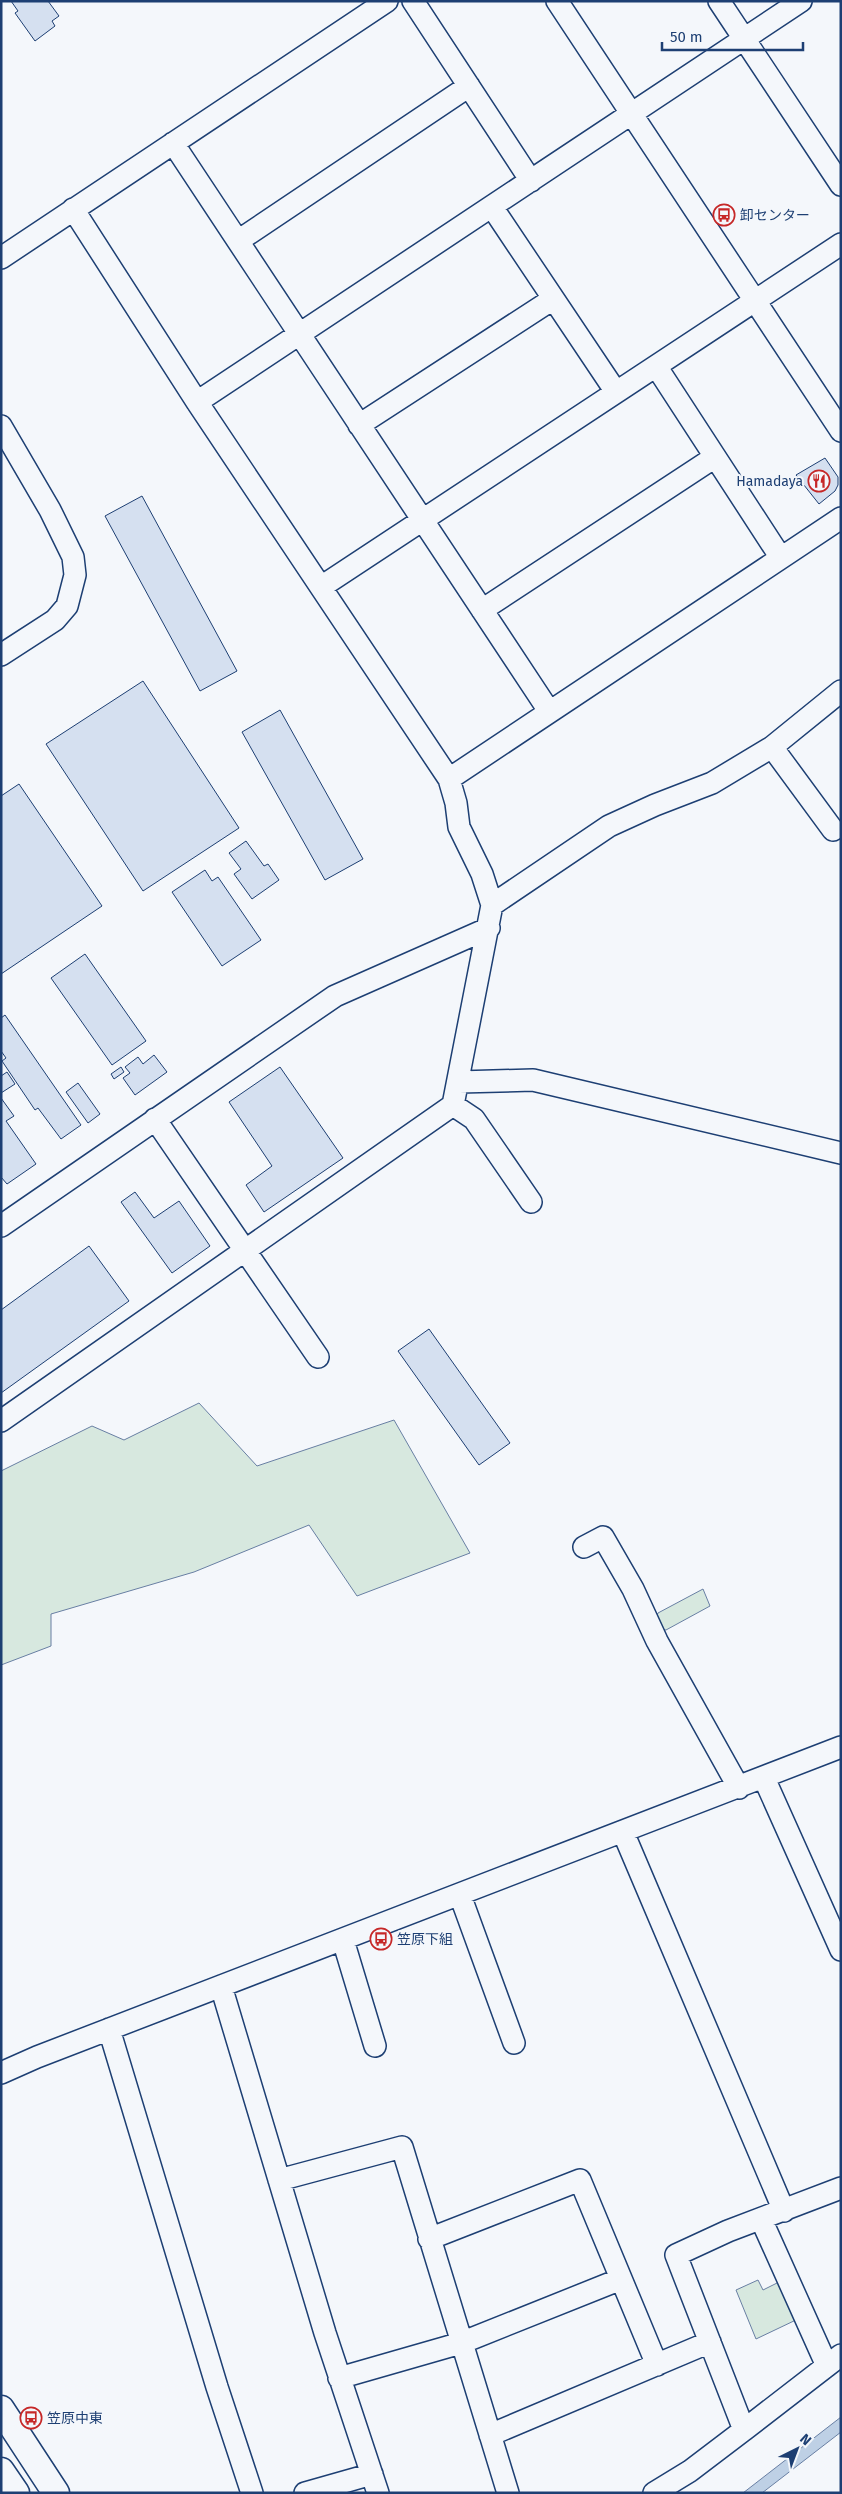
<svg xmlns="http://www.w3.org/2000/svg" width="842" height="2494" viewBox="0 0 842 2494" font-family="'Fira Sans','Noto Sans JP',sans-serif">
<style>
.green{fill:#d7e8df;stroke:#687fa3}
.water{fill:#bed0e5;stroke:#687fa3}
.building{fill:#d5e0f0;stroke:#1d3f73}
.lines{fill:none;stroke-linecap:round;stroke-linejoin:round}
.minor-casing{stroke:#1d3f73;stroke-width:24}
.major-casing{stroke:#1d3f73;stroke-width:29}
.minor{stroke:#f4f7fb;stroke-width:21}
.major{stroke:#f4f7fb;stroke-width:26}
.labels{text-anchor:middle;dominant-baseline:central;stroke-width:4;stroke-linejoin:round;paint-order:stroke}
.poi-label{font-size:14px;fill:#1d3f73;stroke:#f4f7fb;text-anchor:start}
</style>
<rect width="100%" height="100%" fill="#f4f7fb"/>
<path class="green" d="M199 1403 257 1466 394 1420 470 1553 357 1596 309 1525 194 1572 51 1614V1646L1 1665V1471L92 1426 124 1440Z
M703 1589 710 1606 666 1630 658 1629 654 1621 658 1613Z
M758 2280 763 2290 781 2281 798 2319 756 2339 736 2290Z"/>
<path class="water" d="M841 2417V2432L762 2493H743Z"/>
<path class="building" d="M11 1H48L59 16 52 21 55 26 35 41 15 13 18 11Z
M825 458 838 477V485L835 491 819 504 796 475Z
M142 496 237 671 200 691 105 516Z
M143 681 239 828 143 891 46 744Z
M280 710 363 859 325 880 242 732Z
M19 784 102 906 1 974V796Z
M246 841 264 866 268 864 279 880 252 899 234 874 241 869 229 853Z
M205 870 212 881 218 877 261 940 222 966 172 892Z
M85 954 146 1041 112 1065 51 978Z
M5 1015 81 1125 61 1139 38 1108 35 1110 2 1061 6 1058 1 1051V1018Z
M154 1055 167 1072 135 1095 123 1078 130 1073 125 1067 138 1057 143 1064Z
M121 1067 124 1072 114 1079 111 1074Z
M280 1067 343 1158 264 1212 246 1185 272 1166 229 1102Z
M7 1072 15 1084 1 1093V1076Z
M78 1083 100 1114 88 1123 66 1092Z
M1 1098 14 1116 6 1121 36 1164 7 1184 1 1177Z
M135 1192 154 1218 179 1201 210 1246 172 1273 121 1202Z
M89 1246 129 1301 1 1393V1310Z
M429 1329 510 1443 479 1465 398 1351Z"/>
<g class="lines">
<g class="minor-casing">
<path id="minor" d="M413 1 531 181
M557 1 841 431
M719 1 841 185
M173 143 549 711
M492 207 616 392
M73 209 197 402 449 779
M238 241 469 86
M1 258 387 1
M656 366 781 558
M197 402 801 1
M359 425 553 299
M1 426 50 510 73 557 75 575 67 606 55 620 1 655
M321 587 841 244
M482 610 715 457
M772 747 833 830
M492 905 609 826 655 805 712 783 772 747 841 691
M459 1082 533 1080 841 1153
M453 1105 474 1119 531 1202
M155 1119 318 1357
M1 1226 335 996 489 928
M1 1421 453 1105 492 905 482 874 459 827 456 803 449 779 841 518
M584 1547 603 1537 633 1589 657 1641 739 1788
M764 1778 841 1950
M623 1832 784 2211
M460 1895 514 2043
M343 1940 375 2046
M221 1986 325 2333 378 2493
M109 2029 217 2387 252 2493
M1 2073 37 2057 841 1747
M279 2180 402 2147 508 2493
M841 2188 728 2231 676 2255 744 2430 841 2355
M761 2219 827 2366
M429 2239 580 2180 657 2365
M339 2378 461 2343 621 2279
M490 2435 710 2342
M305 2493 372 2474
M654 2493 690 2471 744 2430"/>
</g>
<g class="major-casing">
<path id="major" d="M1 2409 56 2493
M1 2471 16 2493"/>
</g>
<use href="#minor" class="minor"/>
<use href="#major" class="major"/>
</g>
<defs>
<g id="bus-ring" transform="scale(1.125)"><circle r="9.5" fill="#f4f7fb" stroke="#c62828" stroke-width="1.5"/><path d="M-5-6H5V4H4V6H2V4H-2V6H-4V4H-5ZM-3.5-4V0h7V-4ZM-3.5 1.2v1.5H-2V1.2ZM2 1.2v1.5H3.5V1.2Z" fill="#c62828"/></g>
<g id="restaurant-ring" transform="scale(1.125)"><circle r="9.5" fill="#f4f7fb" stroke="#c62828" stroke-width="1.5"/><path d="M-5-6h1v4h1v-4h1v4h1v-4h1v5L-1.5 .5V6h-2V.5L-5-1ZM5-6V6H3V1.5H1.5Q1.5-4 5-6Z" fill="#c62828"/></g>
</defs>
<g fill-rule="evenodd">
<use href="#bus-ring" x="724" y="215"/>
<use href="#restaurant-ring" x="819" y="481"/>
<use href="#bus-ring" x="381" y="1939"/>
<use href="#bus-ring" x="31" y="2418"/>
</g>
<g class="labels">
<g class="poi-label">
<text x="740" y="215">卸センター</text>
<text x="803" y="481" text-anchor="end">Hamadaya</text>
<text x="397" y="1939">笠原下組</text>
<text x="47" y="2418">笠原中東</text>
</g>
</g>
<rect width="842" height="2494" fill="none" stroke="#1d3f73" stroke-width="5"/>
<g transform="translate(797 2449) rotate(42)" stroke="#f4f7fb" stroke-width="4" paint-order="stroke">
<path d="M0-4L9 19L0 12L-9 19Z" fill="#1d3f73"/>
<text y="-8" font-size="14" font-weight="bold" text-anchor="middle" fill="#1d3f73">N</text>
</g>
<path d="M662 42v8h141v-8" fill="none" stroke="#1d3f73" stroke-width="2.5"/>
<text x="670" y="42" font-size="15" fill="#1d3f73" stroke="#f4f7fb" stroke-width="4" paint-order="stroke">50 m</text>
</svg>
